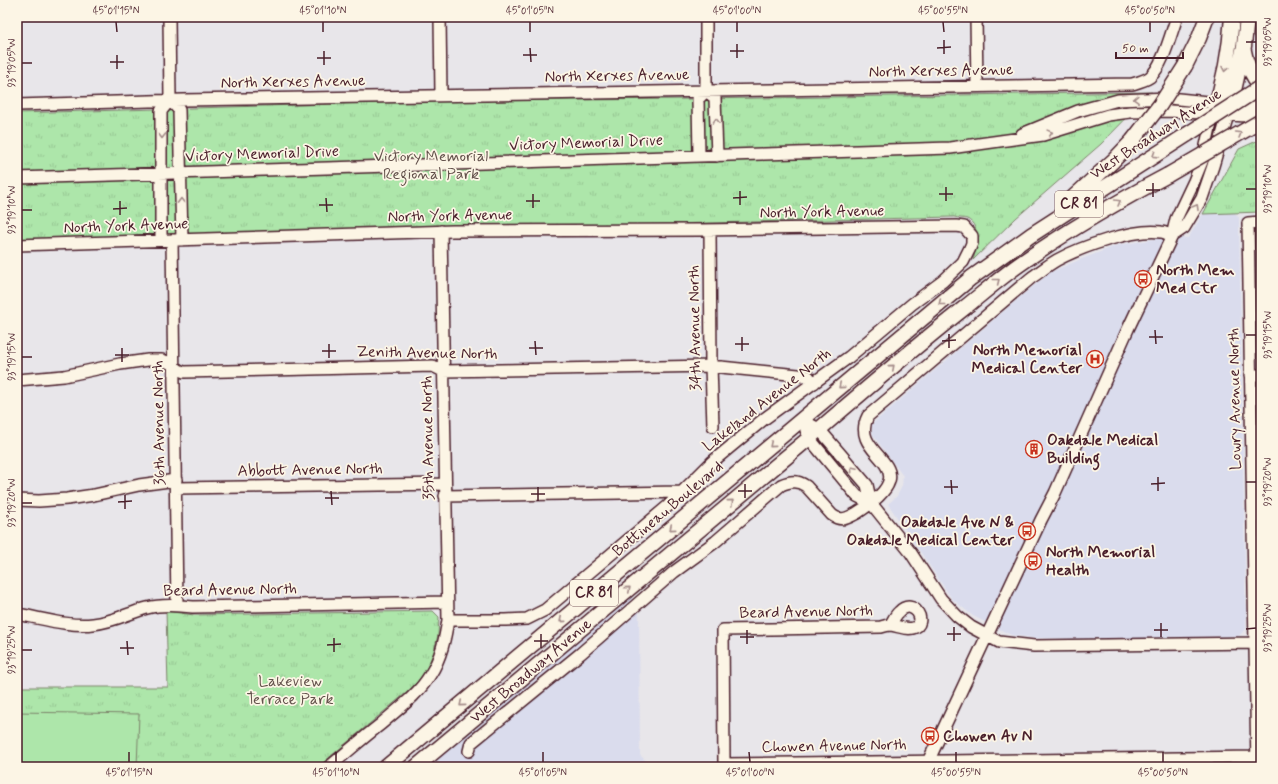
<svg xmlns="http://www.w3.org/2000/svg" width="1278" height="784" viewBox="0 0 1278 784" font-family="Mynerve,sans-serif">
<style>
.built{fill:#dadced}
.grass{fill:url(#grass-tufts);stroke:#7c826a}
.pitch{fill:#ade6aa;stroke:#7c826a}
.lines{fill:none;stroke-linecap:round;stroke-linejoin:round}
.minor-casing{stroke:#4a1f2b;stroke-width:14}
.major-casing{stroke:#4a1f2b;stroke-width:17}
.minor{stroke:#fcf5e5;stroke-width:11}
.major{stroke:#fcf5e5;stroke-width:14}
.major-bridge-casing{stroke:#4a1f2b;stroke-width:17;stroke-linecap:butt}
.major-bridge{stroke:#fcf5e5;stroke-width:14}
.oneway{stroke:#a38a88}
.ticks{fill:none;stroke:#4a1f2b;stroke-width:1.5}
.labels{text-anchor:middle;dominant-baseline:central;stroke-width:3.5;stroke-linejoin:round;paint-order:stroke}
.shield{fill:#fcf5e5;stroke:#7f5f63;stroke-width:1}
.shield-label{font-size:15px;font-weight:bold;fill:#4a1f2b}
.street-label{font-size:16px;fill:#4a1f2b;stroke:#fcf5e5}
.park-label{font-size:16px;fill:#63514b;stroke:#fcf5e5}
.poi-label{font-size:16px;font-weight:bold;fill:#4a1f2b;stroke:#fcf5e5;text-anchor:start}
.neatline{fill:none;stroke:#4a1f2b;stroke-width:1.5}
.ticks-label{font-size:10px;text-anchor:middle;fill:#4a1f2b}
</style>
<defs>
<pattern id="grass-tufts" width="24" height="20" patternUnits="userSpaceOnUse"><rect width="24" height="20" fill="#ade6aa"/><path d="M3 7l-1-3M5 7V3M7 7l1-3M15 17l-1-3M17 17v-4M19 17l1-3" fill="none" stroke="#96c592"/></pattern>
</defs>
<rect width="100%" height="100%" fill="#e8e6ea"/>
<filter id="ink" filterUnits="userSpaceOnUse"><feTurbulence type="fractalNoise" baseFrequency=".025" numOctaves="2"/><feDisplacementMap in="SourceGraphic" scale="8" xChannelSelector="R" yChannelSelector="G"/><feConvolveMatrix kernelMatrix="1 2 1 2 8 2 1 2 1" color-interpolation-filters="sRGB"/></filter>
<g filter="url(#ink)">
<path class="built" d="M1219 209 1235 213 1239 218 1246 628 1239 636 1096 639 1033 638 1011 635 973 616 952 599 888 504 897 496 902 486 903 476 873 435 871 425 1026 292 1051 272 1079 260 1118 245 1155 239 1188 238 1203 214Z
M630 594 639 608 640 755 652 767H422Z"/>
<path class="grass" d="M1152 92 1101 144 1016 218 973 260C976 249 982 226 967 219 964 218 958 218 954 217L17 240V113L440 101 698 99Z
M1261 139V212L1203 214 1239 149Z
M166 611 194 615 433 611 439 617 438 635 434 651 427 668 418 681 406 693 318 767H17V687H168Z"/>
<path class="pitch" d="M17 712 139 714 137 767H17Z"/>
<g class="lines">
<g class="minor-casing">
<path id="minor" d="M169 17 170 100 179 110 182 240
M440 17 441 95
M976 17 977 86
M706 91 715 98 717 156
M17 105 183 100 1132 84C1139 82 1144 81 1150 77 1163 66 1171 33 1177 17
M1022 134 1078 111 1118 100 1169 98 1217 103 1261 108
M699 156 698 99 706 91V17
M17 178 950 148 1043 135 1108 115 1130 112 1170 111 1261 117
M710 230 711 366 713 426
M1172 236 1184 228 1202 198 1213 166 1230 108
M161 240V111L170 100
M172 240 177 605
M17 245 453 231 701 230 956 226 964 227 972 236V243L970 248 963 262 943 281 912 304 849 357 764 419 712 462 668 506 545 610 527 619 506 620H448
M1250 375H1261
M17 380 64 376 120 364 148 360H162L170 363 179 370 184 372 433 366 443 371 711 366 808 376 814 383
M802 420 819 429 867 485 871 503 911 553 941 599 957 616 971 627 999 642 1034 646 1255 643
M806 430 809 438 857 496 871 503
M176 488 445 484
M445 496 681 492
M17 500 39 501 67 499 94 495 139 485 176 480
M17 614C41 618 69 627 93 624 113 622 129 613 147 608 162 604 177 605 193 607L447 602
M890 625C893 621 895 615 899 612 914 596 929 624 913 628 905 630 898 626 891 625 888 625 884 626 881 627L723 630 724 764 1257 757
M469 751 471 743 580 654 674 572 715 542 781 485C790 481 797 480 806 486L832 515C841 522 848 518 857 513 935 463 846 459 868 416L1031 278C1040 272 1048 265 1057 260 1081 247 1134 228 1161 232 1165 232 1169 235 1172 236
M926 766 1041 520 1055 493 1128 329 1172 236 1176 219 1194 181 1203 159 1213 114
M329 767C346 753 363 738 381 724 398 709 418 695 430 675 441 658 445 639 448 620L441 231
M1257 767 1248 223 1261 222"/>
</g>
<g class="major-casing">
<path id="major" d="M1244 51C1246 65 1251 75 1261 86
M1185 66 1199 38 1207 17
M1231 104 1244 46 1247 17
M1213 114C1224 82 1230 50 1232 17
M1065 205 1113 161 1133 140
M386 767 971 278 1031 235 1188 134
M416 767C546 657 677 548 808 439 859 395 910 351 963 309 982 294 1000 278 1020 264 1067 231 1117 202 1168 175"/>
</g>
<use href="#minor" class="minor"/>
<use href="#major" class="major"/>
<g class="major-bridge-casing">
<path id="major-bridge" d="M1188 134 1261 87
M1133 140 1160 105 1185 66
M1168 175 1261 121"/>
</g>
<use href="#major-bridge" class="major-bridge"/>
</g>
<defs><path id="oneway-chevron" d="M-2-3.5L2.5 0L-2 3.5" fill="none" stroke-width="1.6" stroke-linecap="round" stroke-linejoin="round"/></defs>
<g class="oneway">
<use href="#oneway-chevron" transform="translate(1225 69) rotate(101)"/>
<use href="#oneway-chevron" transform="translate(1136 99) rotate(178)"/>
<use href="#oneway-chevron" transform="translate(716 121) rotate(-92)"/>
<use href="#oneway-chevron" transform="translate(1050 133) rotate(-15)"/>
<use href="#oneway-chevron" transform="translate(1239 134) rotate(-30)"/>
<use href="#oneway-chevron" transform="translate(162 136) rotate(90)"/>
<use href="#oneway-chevron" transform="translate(1155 155) rotate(147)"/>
<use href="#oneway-chevron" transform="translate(181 201) rotate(-91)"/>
<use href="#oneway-chevron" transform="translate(1118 202) rotate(-30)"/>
<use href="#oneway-chevron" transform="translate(1196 207) rotate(-60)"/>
<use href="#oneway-chevron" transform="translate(997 281) rotate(-38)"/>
<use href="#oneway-chevron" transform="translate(941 303) rotate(141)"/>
<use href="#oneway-chevron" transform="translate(892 367) rotate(-41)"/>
<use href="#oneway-chevron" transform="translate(841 386) rotate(140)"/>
<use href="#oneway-chevron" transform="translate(772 445) rotate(140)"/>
<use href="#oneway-chevron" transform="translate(853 469) rotate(-130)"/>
<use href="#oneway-chevron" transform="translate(731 502) rotate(-40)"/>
<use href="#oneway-chevron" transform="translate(672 528) rotate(140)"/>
<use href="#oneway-chevron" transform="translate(628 589) rotate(-40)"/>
<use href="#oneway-chevron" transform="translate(562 620) rotate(140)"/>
<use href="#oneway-chevron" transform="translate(462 704) rotate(140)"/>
</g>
</g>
<path class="ticks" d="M116 22 117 32M323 22V32M530 22V32M737 22V32M943 22 944 32M1150 22V32M944 40V54M1246 42H1256M737 44V58M530 48 531 62M937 48 951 47M324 51V65M730 51H744M117 55V69M523 55H537M317 58H331M110 62H124M22 63H32M1153 183V197M946 187V201M1246 189H1256M1146 190H1160M740 191V205M533 194V208M939 194H953M326 198 327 212M733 198 747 197M120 201V215M526 201H540M319 205H333M113 209 127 208M22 210H32M1155 330 1156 344M949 334V348M1246 335H1256M742 337V351M1149 337H1163M535 341 536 355M942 341 956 340M329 344V358M735 344H749M122 348V362M529 348H543M322 351H336M115 355H129M22 357H32M1158 477V491M951 480 952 494M1246 482H1256M745 484V498M1151 484 1165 483M538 487V501M944 487H958M331 491 332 505M738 491H752M531 494H545M125 495V509M325 498H339M118 502 132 501M22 503H32M1161 623V637M954 627V641M1246 629 1256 628M747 630V644M1154 630H1168M541 634V648M947 634H961M740 637H754M334 638V652M127 641 128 655M534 641H548M327 645 341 644M120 648H134M22 650H32M129 752V762M336 752V762M543 752V762M749 752 750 762M956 752V762M1163 752V762"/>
<defs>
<g id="bus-ring" transform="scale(0.9)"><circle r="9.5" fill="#fcf5e5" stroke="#c8321e" stroke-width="1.5"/><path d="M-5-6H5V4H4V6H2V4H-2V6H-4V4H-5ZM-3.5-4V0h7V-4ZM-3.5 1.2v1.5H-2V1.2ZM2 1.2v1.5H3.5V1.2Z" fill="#c8321e"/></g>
<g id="hospital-ring" transform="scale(0.9)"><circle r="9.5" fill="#fcf5e5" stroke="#c8321e" stroke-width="1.5"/><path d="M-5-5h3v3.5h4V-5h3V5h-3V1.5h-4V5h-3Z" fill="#c8321e"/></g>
<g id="building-ring" transform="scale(0.9)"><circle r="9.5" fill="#fcf5e5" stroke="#c8321e" stroke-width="1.5"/><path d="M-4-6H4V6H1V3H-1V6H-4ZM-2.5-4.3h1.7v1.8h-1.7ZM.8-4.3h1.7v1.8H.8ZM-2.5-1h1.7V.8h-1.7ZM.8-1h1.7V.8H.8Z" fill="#c8321e"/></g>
</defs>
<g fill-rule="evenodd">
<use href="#bus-ring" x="1143" y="279"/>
<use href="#hospital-ring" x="1095" y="359"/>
<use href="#building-ring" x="1034" y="449"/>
<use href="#bus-ring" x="1027" y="531"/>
<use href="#bus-ring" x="1033" y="561"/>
<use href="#bus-ring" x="930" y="736"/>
</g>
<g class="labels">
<g class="shield">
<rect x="1055" y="191" width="48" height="26" rx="3"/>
<rect x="570" y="580" width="48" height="26" rx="3"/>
</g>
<g class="shield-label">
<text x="1079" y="204">CR 81</text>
<text x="594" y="593">CR 81</text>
</g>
<g class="street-label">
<text transform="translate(941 71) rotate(-1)">North Xerxes Avenue</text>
<text transform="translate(617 76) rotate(-1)">North Xerxes Avenue</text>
<text transform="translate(293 82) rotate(-1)">North Xerxes Avenue</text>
<text transform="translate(1156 134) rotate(-33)">West Broadway Avenue</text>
<text transform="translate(586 143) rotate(-2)">Victory Memorial Drive</text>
<text transform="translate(262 154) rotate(-2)">Victory Memorial Drive</text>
<text transform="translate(822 212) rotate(-1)">North York Avenue</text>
<text transform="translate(450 216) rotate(-1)">North York Avenue</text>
<text transform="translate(126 226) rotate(-2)">North York Avenue</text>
<text transform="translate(695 328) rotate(-91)">34th Avenue North</text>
<text transform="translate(427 353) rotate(1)">Zenith Avenue North</text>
<text transform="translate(1235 399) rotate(-91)">Lowry Avenue North</text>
<text transform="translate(767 400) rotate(-38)">Lakeland Avenue North</text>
<text transform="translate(159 423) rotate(-91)">36th Avenue North</text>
<text transform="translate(428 438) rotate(-91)">35th Avenue North</text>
<text transform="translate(310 470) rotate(-1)">Abbott Avenue North</text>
<text transform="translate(668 509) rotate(-40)">Bottineau Boulevard</text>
<text transform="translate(230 590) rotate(-1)">Beard Avenue North</text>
<text transform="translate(806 612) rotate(-1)">Beard Avenue North</text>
<text transform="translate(531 671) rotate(-40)">West Broadway Avenue</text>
<text transform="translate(834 746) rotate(-1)">Chowen Avenue North</text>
</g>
<g class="park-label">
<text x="431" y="156">Victory Memorial<tspan x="431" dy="18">Regional Park</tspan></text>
<text x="290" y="681">Lakeview<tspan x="290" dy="18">Terrace Park</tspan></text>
</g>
<g class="poi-label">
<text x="1156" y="270">North Mem<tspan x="1156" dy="18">Med Ctr</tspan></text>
<text x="1082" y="350" text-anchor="end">North Memorial<tspan x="1082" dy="18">Medical Center</tspan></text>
<text x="1047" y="440">Oakdale Medical<tspan x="1047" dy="18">Building</tspan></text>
<text x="1014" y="522" text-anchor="end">Oakdale Ave N &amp;<tspan x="1014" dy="18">Oakdale Medical Center</tspan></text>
<text x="1046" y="552">North Memorial<tspan x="1046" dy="18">Health</tspan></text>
<text x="943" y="736">Chowen Av N</text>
</g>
</g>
<rect width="1278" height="784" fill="none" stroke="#fcf5e5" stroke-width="44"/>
<path d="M1116 52v6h67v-6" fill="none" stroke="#4a1f2b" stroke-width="2"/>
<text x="1122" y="52" font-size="12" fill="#4a1f2b" stroke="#fcf5e5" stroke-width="3" paint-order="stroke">50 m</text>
<rect x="22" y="22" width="1234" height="740" class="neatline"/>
<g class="ticks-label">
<text x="116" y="14">45°01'15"N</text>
<text x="323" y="14">45°01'10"N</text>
<text x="530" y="14">45°01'05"N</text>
<text x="737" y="14">45°01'00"N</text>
<text x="943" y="14">45°00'55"N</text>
<text x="1150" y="14">45°00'50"N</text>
<text transform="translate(1267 42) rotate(-90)" y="4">93°19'05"W</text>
<text transform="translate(11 63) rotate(-90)" y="4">93°19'05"W</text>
<text transform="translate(1267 189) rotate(-90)" y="4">93°19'10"W</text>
<text transform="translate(11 210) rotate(-90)" y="4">93°19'10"W</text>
<text transform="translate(1267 335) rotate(-90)" y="4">93°19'15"W</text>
<text transform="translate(11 357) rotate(-90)" y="4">93°19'15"W</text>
<text transform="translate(1267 482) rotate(-90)" y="4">93°19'20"W</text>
<text transform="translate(11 503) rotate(-90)" y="4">93°19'20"W</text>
<text transform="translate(1267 628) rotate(-90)" y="4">93°19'25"W</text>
<text transform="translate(11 650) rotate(-90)" y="4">93°19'25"W</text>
<text x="129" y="776">45°01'15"N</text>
<text x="336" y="776">45°01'10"N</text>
<text x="543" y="776">45°01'05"N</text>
<text x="750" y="776">45°01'00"N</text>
<text x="956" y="776">45°00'55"N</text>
<text x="1163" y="776">45°00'50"N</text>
</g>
</svg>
